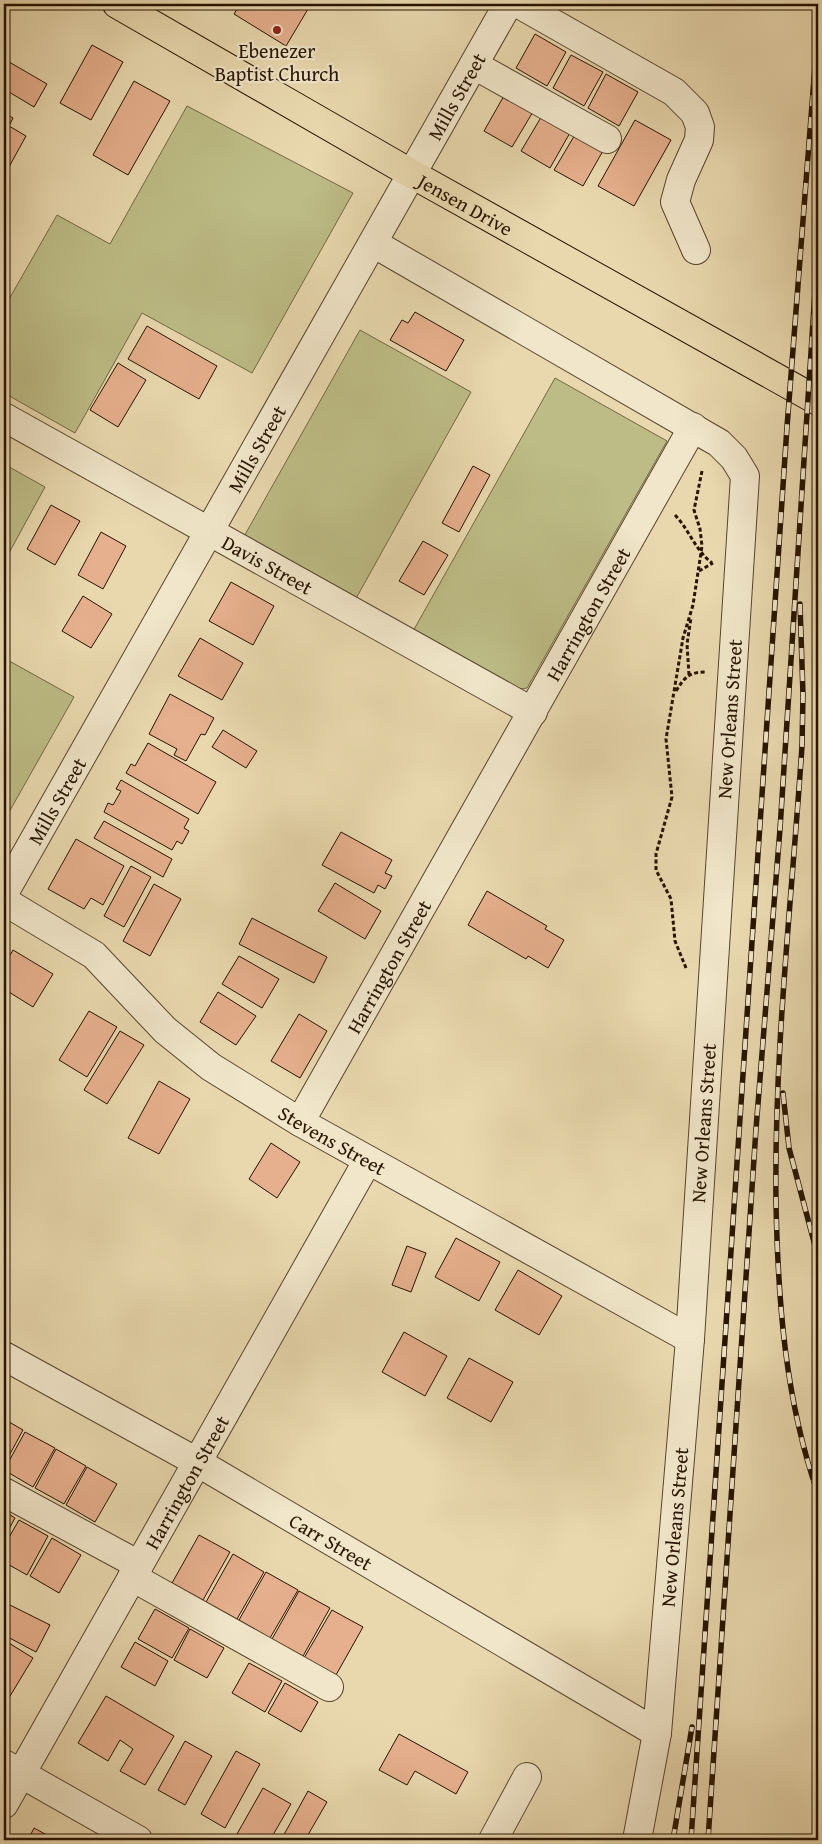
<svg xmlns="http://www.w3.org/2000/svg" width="822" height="1844" viewBox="0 0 822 1844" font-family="'Gentium Book Plus',serif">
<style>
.green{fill:#bdbc86;stroke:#726843}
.building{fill:#e6af8d;stroke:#261300}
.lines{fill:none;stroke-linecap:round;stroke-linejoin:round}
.minor-casing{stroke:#57442c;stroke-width:30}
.major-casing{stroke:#261300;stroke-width:30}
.path{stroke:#261300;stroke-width:3;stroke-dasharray:4 2.5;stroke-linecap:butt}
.minor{stroke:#f1e6ca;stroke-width:28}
.major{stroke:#e9d8ae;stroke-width:28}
.rail-casing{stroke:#261300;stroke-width:5.5}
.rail{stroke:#f1e6ca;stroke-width:4;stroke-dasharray:11;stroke-linecap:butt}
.poi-dot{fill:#8f2418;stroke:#f1e6ca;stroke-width:2}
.labels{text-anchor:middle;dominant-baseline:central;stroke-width:4.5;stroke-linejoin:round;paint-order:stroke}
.poi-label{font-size:20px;fill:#261300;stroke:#f1e6ca}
.street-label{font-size:20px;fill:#261300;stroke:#f1e6ca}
</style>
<rect width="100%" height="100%" fill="#e9d8ae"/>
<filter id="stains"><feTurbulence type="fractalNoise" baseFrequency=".004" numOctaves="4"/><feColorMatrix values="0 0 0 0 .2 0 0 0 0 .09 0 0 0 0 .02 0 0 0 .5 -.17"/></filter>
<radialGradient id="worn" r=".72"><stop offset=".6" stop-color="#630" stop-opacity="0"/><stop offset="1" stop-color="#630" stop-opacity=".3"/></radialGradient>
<path class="green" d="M187 106 353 193 252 373 142 313 75 433 4 393V308L57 215 110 244Z
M360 330 471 392 354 602 242 540Z
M555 378 667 441 527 688 514 690 412 633Z
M4 464 45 487 4 562Z
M4 658 74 697 4 821Z"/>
<path class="building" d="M240 4H311L286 46 234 14Z
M535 34 566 52 547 86 516 68Z
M92 45 123 62 91 120 60 103Z
M571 55 603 72 584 106 553 88Z
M4 59 47 84 34 107 4 89Z
M606 74 638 92 619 126 588 108Z
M134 81 170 101 128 175 93 155Z
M505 94 534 110 512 147 484 131Z
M4 113 13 118 9 126 26 136 4 176Z
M543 114 571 131 550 168 521 151Z
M635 120 671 140 634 206 598 186Z
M576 133 604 149 583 186 554 170Z
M415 312 464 340 446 371 390 340 402 320 408 323Z
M147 326 217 366 199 399 128 359Z
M118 363 146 380 118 427 90 410Z
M473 466 490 475 459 532 442 523Z
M51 505 80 521 55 565 27 549Z
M101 532 126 546 103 589 78 575Z
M423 541 448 555 424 595 399 581Z
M231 582 274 606 253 645 209 621Z
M83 596 112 614 91 648 62 631Z
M200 638 243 663 222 700 178 676Z
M170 694 214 718 205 735 201 734 186 761 174 755 177 749 149 734Z
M223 730 257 751 246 768 212 747Z
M148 743 216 782 198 814 126 773 131 764 135 766Z
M121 780 189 819 184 828 189 831 182 844 177 841 172 850 104 812 108 803 113 805 121 791 116 789Z
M104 821 172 859 163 877 94 838Z
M341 832 392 860 385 873 392 876 385 889 378 885 374 893 322 865Z
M76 839 124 866 103 905 91 898 84 909 48 889Z
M131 866 151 877 124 927 104 916Z
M335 883 381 911 365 939 318 911Z
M154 884 181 899 150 956 123 941Z
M487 891 547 926 545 929 564 940 548 968 528 956 526 959 468 925Z
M252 918 327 957 314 983 239 944Z
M13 950 53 974 33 1007 4 989V965Z
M239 956 279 979 262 1008 222 984Z
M218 992 256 1016 236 1045 200 1022Z
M89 1011 117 1027 87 1077 59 1060Z
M299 1014 327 1031 300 1078 271 1061Z
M120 1031 144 1045 107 1104 84 1090Z
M159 1081 190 1099 159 1154 128 1138Z
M271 1143 300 1162 277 1198 249 1179Z
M456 1238 500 1262 479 1301 435 1277Z
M407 1246 426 1253 411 1292 392 1285Z
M518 1270 562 1296 539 1335 495 1310Z
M404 1332 447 1356 425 1396 382 1372Z
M469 1358 513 1382 491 1422 447 1398Z
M4 1419 23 1430 4 1465Z
M25 1432 55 1448 33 1487 4 1470Z
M56 1449 86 1466 64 1504 35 1488Z
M87 1467 117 1484 95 1522 66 1505Z
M4 1511 15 1518 4 1538Z
M19 1520 48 1536 27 1575 4 1562V1546Z
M199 1535 230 1552 203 1600 172 1583Z
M52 1538 81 1555 59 1593 30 1576Z
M233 1554 264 1572 237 1619 206 1602Z
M266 1572 298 1590 270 1638 239 1620Z
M299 1591 330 1608 303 1656 272 1639Z
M6 1603 50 1625 36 1652 4 1635V1607Z
M155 1609 189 1628 172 1658 138 1639Z
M332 1610 363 1627 336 1675 304 1658Z
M190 1629 224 1648 207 1678 174 1660Z
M4 1640 33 1658 4 1706Z
M135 1642 168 1661 155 1686 121 1667Z
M249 1663 282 1681 265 1712 232 1693Z
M285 1683 318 1702 301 1732 268 1713Z
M106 1696 174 1736 145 1785 120 1771 133 1749 120 1740 108 1761 78 1743Z
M399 1734 468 1772 456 1794 415 1771 407 1785 379 1770Z
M185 1741 212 1756 185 1805 158 1790Z
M236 1751 260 1764 225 1828 201 1814Z
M263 1788 291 1804 270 1840H247L237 1834Z
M308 1791 327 1802 305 1840H281Z
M34 1828 56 1840H28Z"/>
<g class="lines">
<g class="minor-casing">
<g id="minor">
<path d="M519 4 674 92 695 113 700 127 699 140 681 180 675 202 696 250"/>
<path d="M474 65 607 139"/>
<path d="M373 243 719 443 734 458 745 476 690 1339 657 1733 637 1840"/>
<path id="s1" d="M4 417 533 712"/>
<path id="s2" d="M4 893 508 4"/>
<path id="s3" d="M4 901 94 955 165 1030 211 1067 300 1122 690 1339"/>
<path id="s4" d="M300 1122 693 427"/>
<path id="s5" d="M4 1356 197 1462 657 1733"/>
<path d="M4 1492 139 1565"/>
<path d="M132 1577 329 1687"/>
<path d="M4 1764 138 1840"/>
<path id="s6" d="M4 1804 368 1160"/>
<path d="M493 1840 527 1777"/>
</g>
</g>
<g class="major-casing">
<g id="major">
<path id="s7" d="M117 4 412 174 818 401"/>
</g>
</g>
<path class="path" d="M675 515C690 531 695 550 712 563
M699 571 713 563
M689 675 687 644 691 618
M676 691C684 678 689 672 705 672
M686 968 675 941 671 899 656 870V854L672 797 666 739 683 638 693 605 702 546 700 529 694 510 702 471"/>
<use href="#minor" class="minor"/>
<use href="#major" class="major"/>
<g class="rail-casing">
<path id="rail" d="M800 604 803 695 802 746C792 898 774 1050 776 1203 778 1302 785 1399 818 1494
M783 1093 789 1148 818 1257
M673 1840 692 1727
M691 1840 787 427 818 27
M708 1840 756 1129 780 829 818 245"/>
</g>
<use href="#rail" class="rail"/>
</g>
<circle class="poi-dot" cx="277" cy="30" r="5"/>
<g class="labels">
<g class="poi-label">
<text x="277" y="50">Ebenezer<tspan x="277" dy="23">Baptist Church</tspan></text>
</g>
<g class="street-label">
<text stroke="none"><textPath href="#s2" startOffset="916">Mills Street</textPath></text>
<text stroke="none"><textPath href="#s7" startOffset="402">Jensen Drive</textPath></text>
<text stroke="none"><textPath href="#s2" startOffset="511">Mills Street</textPath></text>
<text stroke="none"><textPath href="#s1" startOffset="302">Davis Street</textPath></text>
<text stroke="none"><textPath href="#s4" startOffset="584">Harrington Street</textPath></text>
<text transform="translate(729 719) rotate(-86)">New Orleans Street</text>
<text stroke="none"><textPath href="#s2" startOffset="106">Mills Street</textPath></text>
<text stroke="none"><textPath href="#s4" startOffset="179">Harrington Street</textPath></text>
<text transform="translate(703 1123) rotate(-86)">New Orleans Street</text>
<text stroke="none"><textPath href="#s3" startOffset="409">Stevens Street</textPath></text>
<text stroke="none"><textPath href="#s6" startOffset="370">Harrington Street</textPath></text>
<text transform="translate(674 1527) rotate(-85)">New Orleans Street</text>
<text stroke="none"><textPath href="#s5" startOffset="376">Carr Street</textPath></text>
</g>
</g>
<rect width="822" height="1844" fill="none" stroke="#e9d8ae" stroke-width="20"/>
<rect x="5" y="5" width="812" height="1834" fill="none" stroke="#261300" stroke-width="2.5"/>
<rect x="10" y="10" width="802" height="1824" fill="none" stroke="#261300"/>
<rect width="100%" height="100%" filter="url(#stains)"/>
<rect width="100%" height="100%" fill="url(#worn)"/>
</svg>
